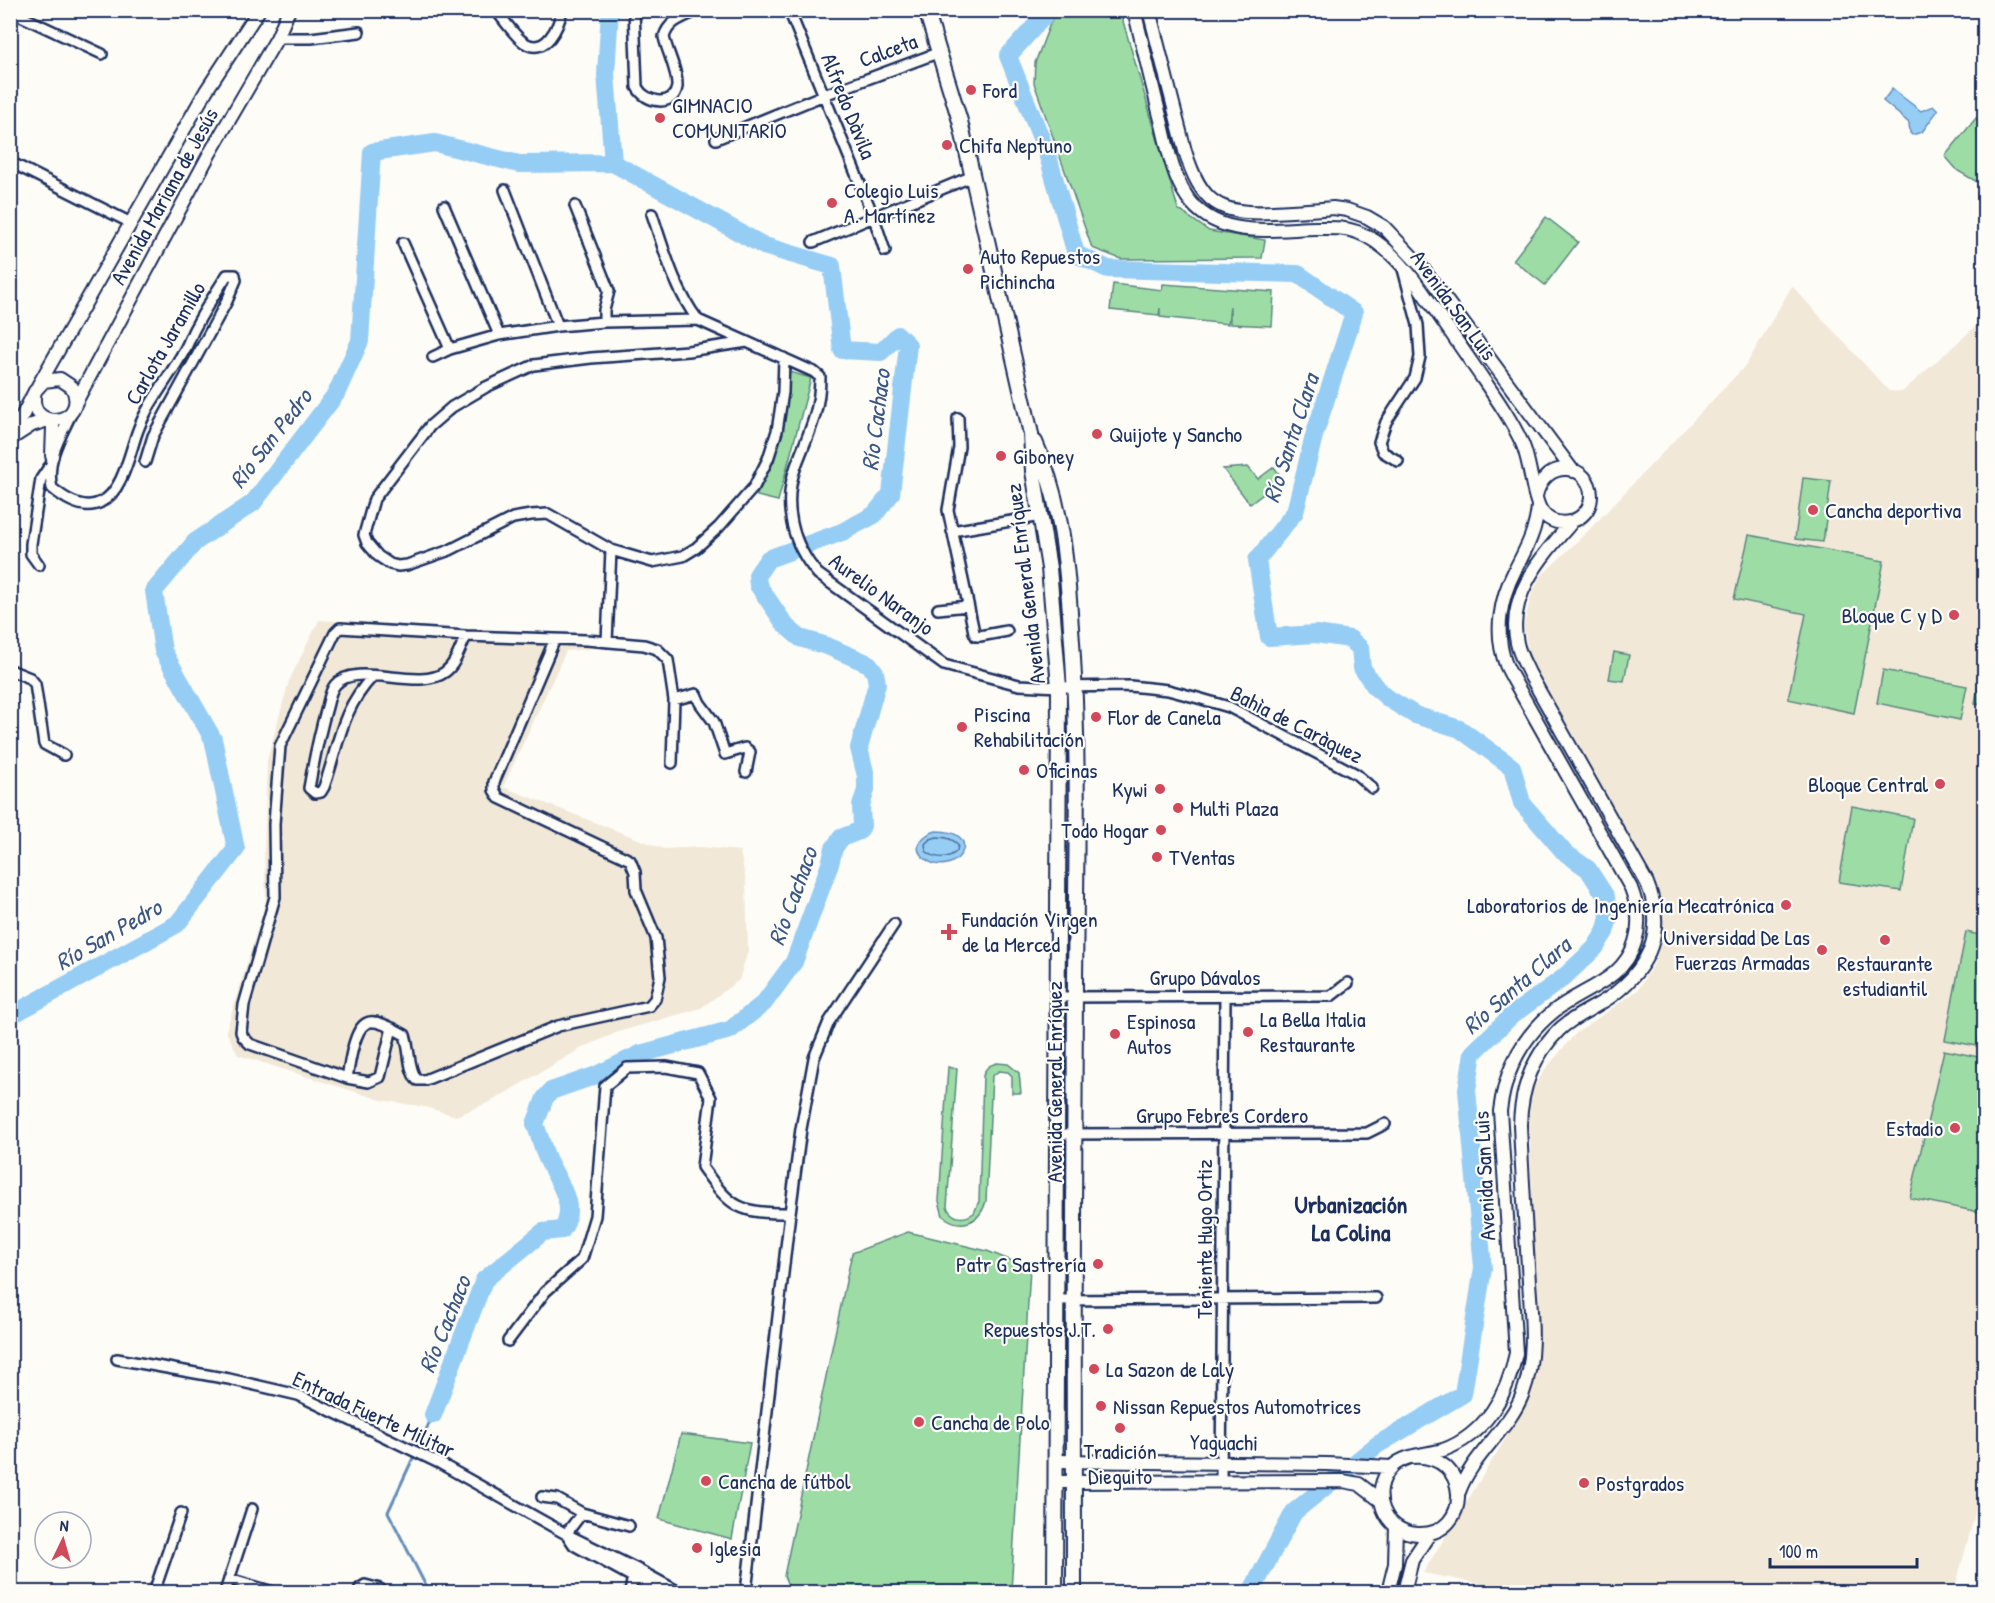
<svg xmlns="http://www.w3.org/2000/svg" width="1995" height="1603" viewBox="0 0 1995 1603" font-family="'Patrick Hand',sans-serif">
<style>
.built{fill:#f2e8d7}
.green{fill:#9ddca5;stroke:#5c8682;stroke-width:1.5}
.water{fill:#96cdf5;stroke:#658eb9;stroke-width:1.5}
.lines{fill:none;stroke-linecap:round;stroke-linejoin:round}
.shore{stroke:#4c6e9a;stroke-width:1.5}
.stream{stroke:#658eb9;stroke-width:3}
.river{stroke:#96cdf5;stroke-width:18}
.minor-casing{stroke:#1b2f5e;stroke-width:14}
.tertiary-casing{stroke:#1b2f5e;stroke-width:16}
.secondary-casing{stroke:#1b2f5e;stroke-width:18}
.minor{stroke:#fdfcf7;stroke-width:9}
.tertiary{stroke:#fdfcf7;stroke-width:12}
.secondary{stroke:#fdfcf7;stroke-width:14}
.poi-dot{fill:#d1495b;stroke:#fdfcf7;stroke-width:2}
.labels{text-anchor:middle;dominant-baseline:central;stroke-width:4.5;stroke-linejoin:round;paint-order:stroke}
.street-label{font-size:22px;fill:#1b2f5e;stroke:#fdfcf7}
.poi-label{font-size:22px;fill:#1b2f5e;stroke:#fdfcf7;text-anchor:start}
.water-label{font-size:24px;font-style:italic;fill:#3a5684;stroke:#fdfcf7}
.neighbourhood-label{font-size:24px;font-weight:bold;fill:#1b2f5e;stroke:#fdfcf7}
</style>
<rect width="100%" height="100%" fill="#fdfcf7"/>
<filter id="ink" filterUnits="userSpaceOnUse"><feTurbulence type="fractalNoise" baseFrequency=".0167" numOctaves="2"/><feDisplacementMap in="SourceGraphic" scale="12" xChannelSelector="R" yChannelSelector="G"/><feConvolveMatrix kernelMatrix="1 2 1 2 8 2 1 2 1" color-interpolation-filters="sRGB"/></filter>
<g filter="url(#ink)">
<path class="built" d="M1792 286 1889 391 1902 392 1984 319V1480L1954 1592H1523L1423 1573 1520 1415 1532 1385 1538 1356 1529 1115 1533 1089 1544 1071 1575 1034 1638 990 1655 961 1662 939 1663 906 1654 879 1528 655 1524 625 1531 596 1540 577 1590 529 1746 365Z
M319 620 591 637 588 649 566 651 503 787 664 849 701 847 740 851 746 882 748 951 739 980 701 1008 618 1032 582 1048 490 1102 456 1116 425 1107 381 1100 238 1055 226 1031 266 902 264 851 267 760 289 681Z"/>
<path class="green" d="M1055 11H1120L1178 209 1209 231 1265 240 1262 258 1121 259 1092 248 1034 83 1035 63Z
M1976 118 1984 120V186L1958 171 1945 156Z
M1546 217 1578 242 1545 285 1513 260Z
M1113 284 1162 290 1163 284 1274 292 1272 326 1230 324V306L1228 324 1160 317V308L1159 315 1110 310Z
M789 372 811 378 778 501 757 496Z
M1248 467 1258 479 1274 467 1283 479 1250 504 1223 469Z
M1803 478 1831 481 1823 542 1795 539Z
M1749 535 1884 561 1854 713 1788 699 1806 614 1734 599Z
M1614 652 1629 655 1624 681 1609 679Z
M1983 657 1984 659V705L1975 704Z
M1883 670 1967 686 1960 720 1877 703Z
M1852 806 1913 818 1901 891 1839 882Z
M1966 932 1984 936V1007L1977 1046 1945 1040Z
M1944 1050 1984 1058V1213L1910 1198Z
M997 1063 1008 1064 1019 1073 1021 1093H1012V1076L1008 1072 999 1071 992 1076 986 1201C980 1223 961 1230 943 1216L939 1201 948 1067 957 1069 947 1207C952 1219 964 1220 974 1213L979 1201 983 1076C985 1068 989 1065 997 1063Z
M908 1232 987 1251 1030 1268 1011 1592H791L784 1576 852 1253Z
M681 1434 750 1443 732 1539 659 1519Z"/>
<path class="water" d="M1892 89 1921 111 1934 106 1938 110 1922 132 1912 135 1910 133 1909 123 1883 101Z
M936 831C990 831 953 883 924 858 910 846 925 834 936 831Z"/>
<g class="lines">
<path class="shore" d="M937 837C945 837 953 838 958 845L957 851C948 860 934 859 926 851L925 844 930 839Z"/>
<path class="stream" d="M429 1592 388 1512 433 1415"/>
<path class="river" d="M1044 10V16L1008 56 1047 153 1076 254 1108 269 1298 274 1354 313 1314 436 1295 512 1257 560 1269 637 1316 634 1350 639 1360 648 1362 668 1376 688 1389 699 1415 715 1460 729 1512 767 1522 803 1564 852 1588 869 1606 897 1609 918 1605 932 1595 948 1563 978 1511 1016 1473 1053 1467 1090 1483 1268 1463 1394 1377 1445 1294 1512 1251 1592
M10 1016 177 924 236 849 213 739 163 651 154 591 195 542 253 503 336 394 360 341 372 152 435 143 519 164 613 163 606 74 610 10
M433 1415 484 1280 543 1232 562 1230C579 1204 556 1180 546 1156 542 1145 539 1134 535 1124L545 1098 551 1091 594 1076 640 1054 730 1030 764 1003 794 962 830 864 834 848 841 838 859 831 862 826 861 806 866 790V776L859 748 877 684 875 672 869 664 827 646 800 638 786 626 758 585 757 575 768 559 842 532 874 515 891 494 908 345 898 335 881 352 842 350 832 266 764 246 613 163"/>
<g class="minor-casing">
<path id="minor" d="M496 10C503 19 516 38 525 43 546 56 559 26 562 10
M634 10 637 87C646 104 674 107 677 87 678 71 667 52 664 37 669 20 684 17 699 10
M789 10 874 218 885 251
M10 11 102 54
M277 38H311L359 32
M716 139 824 95 940 52
M10 162 131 223
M505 190 558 326
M444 206 499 335
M575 206 609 291 604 310V322
M652 214C664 250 675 290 698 320
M813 242 973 176
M403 243 450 349
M747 342 688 351 591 358 534 365 486 387 452 407 430 426 374 499 364 535 367 543 378 556 390 564 398 566 407 565 450 550 513 518 531 515 548 514 611 550 652 562 683 556 696 548 719 527 754 487 768 459 777 431 783 392 784 358
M433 357 450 349 499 335 558 326 604 322 698 320 814 372 820 377C820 413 808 434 796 466 782 504 792 545 818 574L944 665 1019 685 1059 687 1130 686 1168 690 1198 698 1229 707 1356 774 1372 788
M72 412C61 436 45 460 52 488 65 499 84 511 101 502 123 492 130 451 138 430 149 401 169 378 184 351 189 343 191 334 196 326 205 309 216 292 227 275H235L236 280 227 301 153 436 145 462
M958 418 959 447 948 510 974 632 976 636H980L1007 631
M1398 461 1383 452 1379 442 1386 422 1415 378 1420 357 1418 325 1403 269
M952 531 1041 516
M39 565 31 554V544L41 479 49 467
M938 609 968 606
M555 639 494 782V790L499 798 630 860 635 872 636 890 656 938 660 977 655 999 649 1006 558 1026 425 1080H417C408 1070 410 1049 405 1035L392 1028 380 1077 369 1082 347 1078 250 1044 243 1037 241 1032 244 1005 275 897 274 824 280 746 335 633 340 628 466 636 586 640 644 645 657 649 668 660 674 700 672 763
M607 642 611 550
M10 670 30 678 35 684 44 744 64 755
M373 676C340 711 339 745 324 787L321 792 315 793 309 788C314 760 319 734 327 707 329 700 330 691 335 685 355 660 419 692 445 672 456 664 460 648 466 636
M674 700 696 694 700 703 714 722 725 754 745 748 750 752 746 772
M1057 997 1331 996 1348 983
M347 1078C350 1063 354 1019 374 1022 380 1022 387 1026 392 1028
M1057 1134 1367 1133 1385 1124
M1057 1300 1376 1298
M508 1341 545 1292 582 1259 595 1216 605 1086 627 1068 666 1067 698 1073 711 1098 702 1167C732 1209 739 1213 790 1213
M117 1359 229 1379 298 1395 441 1464 566 1534 635 1568 679 1592
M1221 1481 1225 997
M542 1497 557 1499 582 1513 629 1526
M566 1534 582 1513
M568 1536 574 1545 660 1592
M229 1579 273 1592
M154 1592 181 1513
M225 1592 252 1509
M359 1592 360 1588 365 1585 380 1589
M630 1592 633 1576
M746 1592 790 1213 801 1129 814 1058 829 1022 894 924"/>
</g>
<g class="tertiary-casing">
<path id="tertiary" d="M1134 10C1143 46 1151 81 1160 116 1167 143 1171 173 1187 197 1217 240 1271 229 1316 228 1330 228 1343 227 1357 232 1383 241 1404 266 1420 288 1438 314 1456 340 1474 366 1491 391 1509 415 1522 443 1531 462 1532 499 1542 512 1556 532 1590 522 1591 497 1592 463 1544 457 1536 496
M1149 10 1185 151C1201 203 1219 215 1273 212 1293 211 1313 210 1333 208L1347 210 1367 217 1384 227 1420 265 1573 471
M38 386 206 91 259 10
M76 402 210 153 277 38 289 10
M51 420 53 427 52 456
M12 438 32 425 48 420
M10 440 35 391 44 381 60 379 72 387C91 426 25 434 35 391
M1411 1457C1472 1451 1473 1536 1418 1534 1384 1533 1368 1491 1392 1467 1405 1454 1426 1455 1443 1450 1485 1435 1508 1394 1516 1353L1500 1111C1505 1071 1521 1038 1553 1012 1581 989 1624 981 1635 942 1641 923 1638 907 1631 888L1521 693C1516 684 1510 674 1506 665 1494 633 1500 599 1515 570 1526 549 1537 529 1538 505
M1055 1461 1327 1464 1392 1467
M1055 1482 1343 1481 1359 1484 1381 1501
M1459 1492C1472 1455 1509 1430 1523 1393 1538 1353 1530 1308 1528 1266 1525 1219 1522 1172 1520 1125 1521 1089 1533 1056 1559 1030 1574 1015 1596 1008 1613 995 1651 966 1666 929 1647 883L1529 673C1525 664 1519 654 1517 643 1506 595 1543 555 1572 522
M1388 1592 1395 1564 1396 1526
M1404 1592 1412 1560 1430 1533"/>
</g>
<g class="secondary-casing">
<path id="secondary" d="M926 10 960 121 1031 434 1033 471 1049 568 1059 687 1055 1592
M1035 442C1062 501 1067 564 1071 628 1080 746 1076 865 1075 983 1073 1186 1074 1389 1074 1592"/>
</g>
<use href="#minor" class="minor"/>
<use href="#tertiary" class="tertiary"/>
<use href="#secondary" class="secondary"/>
</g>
</g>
<g class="poi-dot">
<circle cx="971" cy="90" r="6"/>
<circle cx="660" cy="118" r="6"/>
<circle cx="947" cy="145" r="6"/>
<circle cx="832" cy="203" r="6"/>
<circle cx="968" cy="269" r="6"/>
<circle cx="1097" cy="434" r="6"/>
<circle cx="1001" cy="456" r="6"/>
<circle cx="1813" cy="510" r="6"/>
<circle cx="1954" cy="615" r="6"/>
<circle cx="1096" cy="717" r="6"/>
<circle cx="962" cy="727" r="6"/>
<circle cx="1024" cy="770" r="6"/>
<circle cx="1940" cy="784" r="6"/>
<circle cx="1160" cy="789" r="6"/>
<circle cx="1178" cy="808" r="6"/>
<circle cx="1161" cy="830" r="6"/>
<circle cx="1157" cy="857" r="6"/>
<circle cx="1786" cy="905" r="6"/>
<path d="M946 923h6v6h6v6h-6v6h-6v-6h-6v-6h6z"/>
<circle cx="1885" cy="940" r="6"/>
<circle cx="1822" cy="950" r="6"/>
<circle cx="1248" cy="1032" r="6"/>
<circle cx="1115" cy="1034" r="6"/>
<circle cx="1955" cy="1128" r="6"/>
<circle cx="1098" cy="1264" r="6"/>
<circle cx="1108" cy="1329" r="6"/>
<circle cx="1094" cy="1369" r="6"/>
<circle cx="1101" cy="1406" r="6"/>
<circle cx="919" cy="1422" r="6"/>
<circle cx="1120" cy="1428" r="6"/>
<circle cx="706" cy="1481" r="6"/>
<circle cx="1584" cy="1483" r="6"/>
<circle cx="697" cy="1548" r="6"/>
</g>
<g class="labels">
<g class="street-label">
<text transform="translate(888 50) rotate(-20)">Calceta</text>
<text transform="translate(849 106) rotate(68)">Alfredo Dàvila</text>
<text transform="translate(164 196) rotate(-61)">Avenida Mariana de Jesús</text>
<text transform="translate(1454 305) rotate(54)">Avenida San Luis</text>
<text transform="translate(165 343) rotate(-60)">Carlota Jaramillo</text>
<text transform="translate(1025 584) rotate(-97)">Avenida General Enríquez</text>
<text transform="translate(882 594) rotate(36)">Aurelio Naranjo</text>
<text transform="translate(1297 724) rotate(27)">Bahìa de Caràquez</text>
<text x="1205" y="977">Grupo Dávalos</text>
<text transform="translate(1054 1082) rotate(-90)">Avenida General Enríquez</text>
<text x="1222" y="1115">Grupo Febres Cordero</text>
<text transform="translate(1484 1176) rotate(-93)">Avenida San Luis</text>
<text transform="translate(1204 1239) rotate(-90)">Teniente Hugo Ortiz</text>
<text transform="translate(374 1414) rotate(25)">Entrada Fuerte Militar</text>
<text transform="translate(1224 1442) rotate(1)">Yaguachi</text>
</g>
<g class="poi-label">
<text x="983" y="90">Ford</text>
<text x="672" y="105">GIMNACIO<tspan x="672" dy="25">COMUNITARIO</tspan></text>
<text x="959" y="145">Chifa Neptuno</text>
<text x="844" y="190">Colegio Luis<tspan x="844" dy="25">A. Martínez</tspan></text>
<text x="980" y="256">Auto Repuestos<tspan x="980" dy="25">Pichincha</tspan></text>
<text x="1109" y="434">Quijote y Sancho</text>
<text x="1013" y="456">Giboney</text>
<text x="1825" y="510">Cancha deportiva</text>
<text x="1942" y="615" text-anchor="end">Bloque C y D</text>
<text x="974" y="714">Piscina<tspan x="974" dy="25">Rehabilitación</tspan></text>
<text x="1108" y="717">Flor de Canela</text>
<text x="1036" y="770">Oficinas</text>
<text x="1928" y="784" text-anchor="end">Bloque Central</text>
<text x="1148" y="789" text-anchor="end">Kywi</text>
<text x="1190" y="808">Multi Plaza</text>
<text x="1149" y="830" text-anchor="end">Todo Hogar</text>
<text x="1169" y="857">TVentas</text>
<text x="1774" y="905" text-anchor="end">Laboratorios de Ingeniería Mecatrónica</text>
<text x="962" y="919">Fundación Virgen<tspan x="962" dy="25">de la Merced</tspan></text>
<text x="1810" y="937" text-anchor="end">Universidad De Las<tspan x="1810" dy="25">Fuerzas Armadas</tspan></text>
<text x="1885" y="963" text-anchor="middle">Restaurante<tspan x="1885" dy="25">estudiantil</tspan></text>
<text x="1260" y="1019">La Bella Italia<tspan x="1260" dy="25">Restaurante</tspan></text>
<text x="1127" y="1021">Espinosa<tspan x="1127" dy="25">Autos</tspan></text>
<text x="1943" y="1128" text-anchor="end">Estadio</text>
<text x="1086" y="1264" text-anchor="end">Patr G Sastrería</text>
<text x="1096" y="1329" text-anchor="end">Repuestos J.T.</text>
<text x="1106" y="1369">La Sazon de Laly</text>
<text x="1113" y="1406">Nissan Repuestos Automotrices</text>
<text x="931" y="1422">Cancha de Polo</text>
<text x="1120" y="1451" text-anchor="middle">Tradición<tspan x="1120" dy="25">Dieguito</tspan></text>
<text x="718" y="1481">Cancha de fútbol</text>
<text x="1596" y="1483">Postgrados</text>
<text x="709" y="1548">Iglesia</text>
</g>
<g class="water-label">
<text transform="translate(875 420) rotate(-83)">Río Cachaco</text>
<text transform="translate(270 438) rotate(-52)">Río San Pedro</text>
<text transform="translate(1290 438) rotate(-72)">Río Santa Clara</text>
<text transform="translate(792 896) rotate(-70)">Río Cachaco</text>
<text transform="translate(108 934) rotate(-30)">Río San Pedro</text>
<text transform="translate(1516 985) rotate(-41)">Río Santa Clara</text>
<text transform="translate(444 1324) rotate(-68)">Río Cachaco</text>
</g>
<g class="neighbourhood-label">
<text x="1351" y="1204">Urbanización<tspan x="1351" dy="28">La Colina</tspan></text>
</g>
</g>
<rect width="1995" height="1603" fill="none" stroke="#fdfcf7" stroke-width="36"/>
<rect x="18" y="18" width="1959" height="1567" fill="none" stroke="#1b2f5e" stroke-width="2" filter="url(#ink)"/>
<g transform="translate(63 1540) rotate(5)"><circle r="28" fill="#fdfcf7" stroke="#a3aaba" stroke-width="1.5"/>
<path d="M0-4.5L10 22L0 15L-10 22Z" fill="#d1495b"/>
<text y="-9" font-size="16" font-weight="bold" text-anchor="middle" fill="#1b2f5e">N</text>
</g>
<path d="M1770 1558v9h147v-9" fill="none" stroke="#1b2f5e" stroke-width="3"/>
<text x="1779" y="1558" font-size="18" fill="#1b2f5e" stroke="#fdfcf7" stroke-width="4.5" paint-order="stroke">100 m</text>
</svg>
